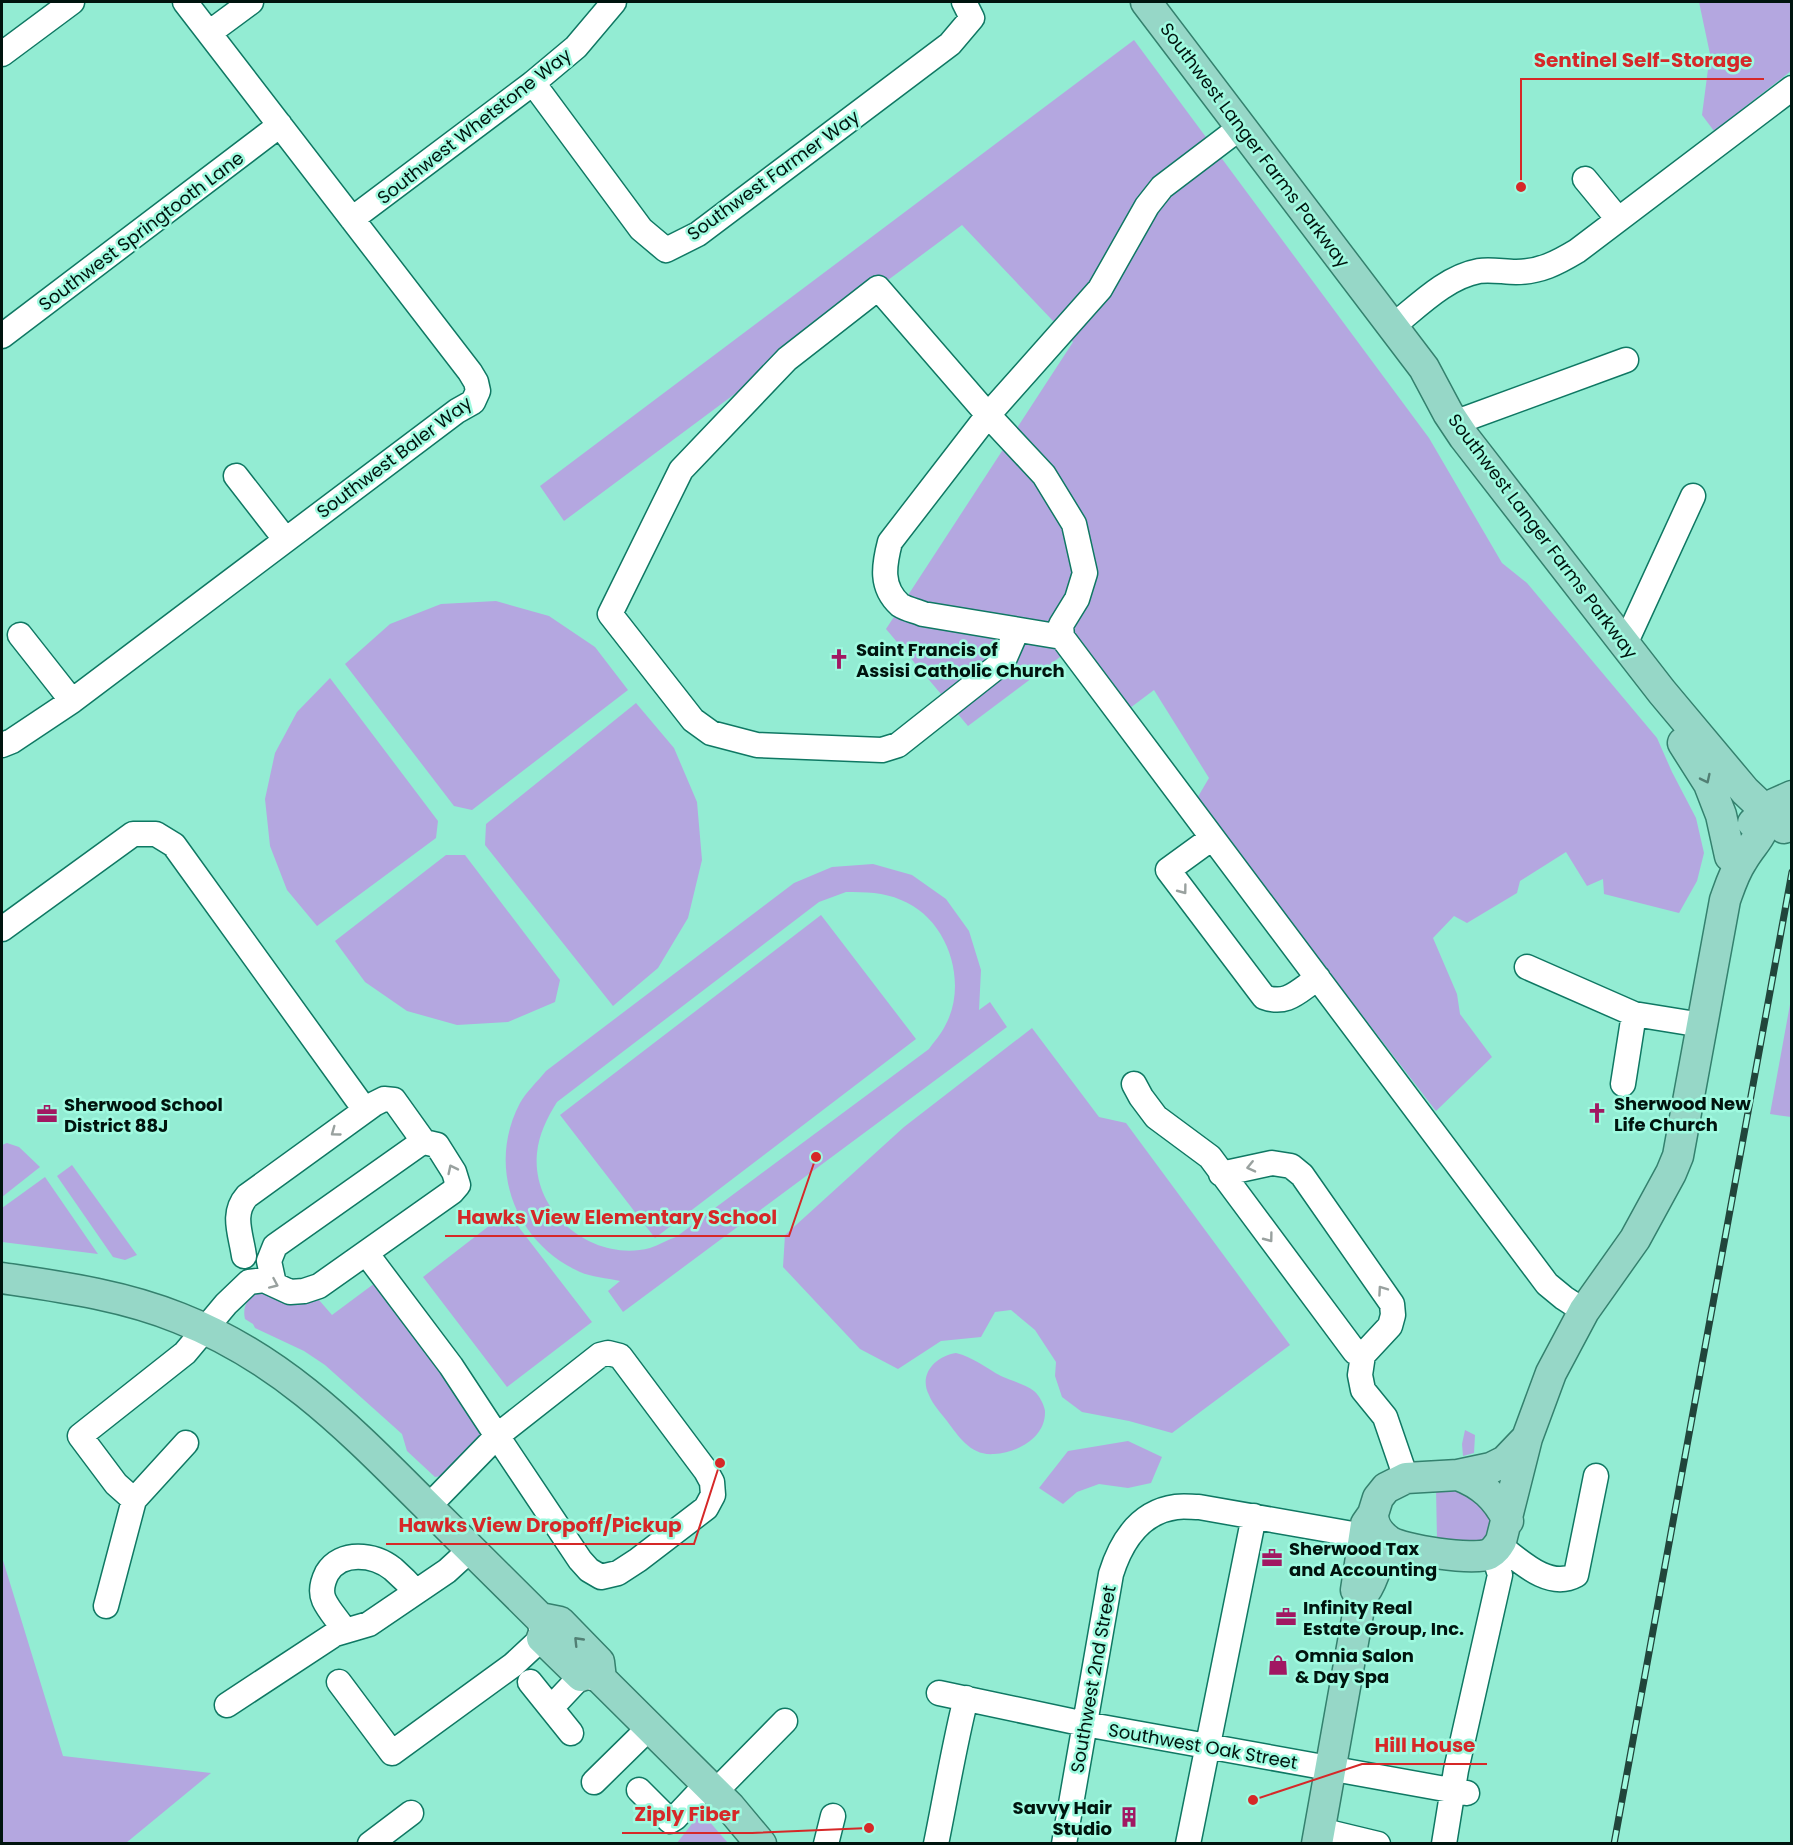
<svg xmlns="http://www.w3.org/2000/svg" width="1793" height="1845" viewBox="0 0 1793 1845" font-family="Poppins,sans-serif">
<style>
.green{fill:#b4a7e0;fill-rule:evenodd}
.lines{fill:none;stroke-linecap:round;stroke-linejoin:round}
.minor-casing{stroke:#0f7863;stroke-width:27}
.major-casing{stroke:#34816e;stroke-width:33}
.minor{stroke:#fff;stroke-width:24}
.major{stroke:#96d7c7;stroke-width:30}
.rail-casing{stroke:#21453b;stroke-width:7}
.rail{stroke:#a0fae0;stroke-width:4.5;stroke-dasharray:14;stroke-linecap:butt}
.oneway{stroke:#527f74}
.oneway2{stroke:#99a19f}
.labels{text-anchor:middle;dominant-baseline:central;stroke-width:5;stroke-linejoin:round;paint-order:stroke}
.street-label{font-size:18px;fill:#00140e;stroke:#a0fae0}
.poi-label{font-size:18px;font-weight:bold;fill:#00140e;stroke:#a0fae0;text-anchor:start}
.leader{fill:none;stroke:#d62828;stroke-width:2}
.callout-dot{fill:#d62828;stroke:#a0fae0;stroke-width:2}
.callout-label{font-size:20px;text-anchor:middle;font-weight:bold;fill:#d62828;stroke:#a0fae0;stroke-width:5;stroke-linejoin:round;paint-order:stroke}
</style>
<rect width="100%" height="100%" fill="#93ecd3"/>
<path class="green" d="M1699 2H1791V71L1714 131 1702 115 1710 54Z
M1134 40 1429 438 1502 563 1527 583 1657 738 1672 772 1696 818 1704 853 1697 881 1679 913 1604 894 1603 879 1587 886 1566 852 1520 881 1517 893 1467 923 1454 916 1433 938 1457 994 1460 1014 1492 1057 1436 1111 1196 800 1209 778 1154 690 1130 708 1080 642 968 726 886 629 1073 342 962 225 564 521 540 486Z
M496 601 549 616 595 647 628 690 472 810 454 806 345 664 390 624 441 604Z
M330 678 438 821 436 838 317 926 287 890 270 846 265 799 275 753 297 712Z
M636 703 674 748 697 802 702 860 688 918 658 968 613 1006 485 845 486 824Z
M446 855H465L560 980 555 1002 508 1022 457 1025 407 1011 365 982 335 941Z
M873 864 912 875 946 899 969 931 981 970 979 1010 990 1002 1007 1027 623 1312 608 1291 620 1281C607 1278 591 1277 580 1272 515 1243 486 1167 520 1103 526 1092 538 1081 546 1071L794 883 832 867ZM846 892C866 892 883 892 901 900 948 918 969 983 945 1026 941 1034 934 1042 929 1049L676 1237C667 1240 659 1245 650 1248 593 1263 531 1213 537 1153 539 1134 547 1118 557 1102L819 902Z
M821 915 916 1039 655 1238 560 1115Z
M1791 999V1117L1770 1114Z
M1032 1028 1099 1117 1126 1123 1290 1345 1172 1433 1129 1421 1082 1412 1062 1397 1055 1376 1056 1362 1035 1330 1011 1310 995 1312 981 1337 941 1341 898 1369 860 1349 783 1267 785 1235 904 1127Z
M7 1143 19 1147 40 1167 2 1197V1145Z
M72 1165 137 1255 125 1260 113 1257 57 1176Z
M45 1177 98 1254 2 1242V1208Z
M507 1212 592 1322 507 1387 423 1277Z
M375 1283 421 1343 480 1427V1440L442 1476 435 1477 407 1451 402 1434 325 1365 304 1351 255 1328 253 1324 245 1319C242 1306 248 1299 258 1290L307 1303 319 1300 332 1315Z
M956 1353C973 1357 986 1368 1001 1376 1012 1381 1025 1384 1034 1391 1040 1396 1044 1405 1045 1411 1046 1438 1017 1453 994 1454 971 1456 959 1437 947 1421 941 1413 933 1405 929 1395 918 1374 936 1356 956 1353Z
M1465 1430 1475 1435 1474 1453 1463 1456 1462 1444Z
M1128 1441 1162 1457 1151 1483 1128 1488 1099 1484 1077 1492 1063 1504 1039 1488 1068 1451Z
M1436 1488C1448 1488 1465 1488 1474 1496 1477 1498 1480 1504 1482 1508 1495 1525 1493 1535 1472 1545L1437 1539Z
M2 1557 63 1756 211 1773 126 1843H2Z
M701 1812 728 1843H677Z"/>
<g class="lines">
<g class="minor-casing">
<path id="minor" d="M209 33 251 2
M2 54 72 2
M533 83 641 229 666 250 698 234 950 44 972 18 964 2
M1585 179 1618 219
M352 219 533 83 576 47 614 2
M1393 326C1418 306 1446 277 1479 271 1491 269 1504 272 1516 272 1540 272 1557 263 1577 251L1792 88
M2 336 280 125
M1454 423 1626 360
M236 476 285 539
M1017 630 1003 662 898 745 882 750 757 745 711 733 693 720 610 614 681 470 787 359 878 288 988 415 1044 475 1074 524 1085 573 1077 599 1061 625 1062 637 1547 1284 1564 1298 1584 1311
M20 635 72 701
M1062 637 923 614C916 611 906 609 900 605 880 587 884 565 890 542L988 415 1100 289 1147 206 1162 187 1241 127
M1625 644 1693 496
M2 745 12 741 72 701 457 411 473 402 478 391 476 382 470 372 185 2
M1212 838 1168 870 1264 997C1288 1006 1299 990 1318 978
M2 929 133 834H156L174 845 365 1110
M1527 967 1634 1014
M1134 1084 1141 1097 1156 1117 1210 1157 1355 1352 1363 1355
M1623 1084 1634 1014 1702 1025
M1221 1174 1272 1163 1291 1166 1302 1175 1392 1304 1393 1315 1390 1326 1363 1355 1360 1375 1363 1390 1385 1417 1406 1478
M366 1253 451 1366 497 1436 428 1507
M244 1256C241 1234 231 1214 247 1196L374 1104 384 1099 394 1100 424 1142
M608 1353 620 1356 706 1471 712 1482 713 1495 706 1508 638 1560 618 1573 601 1577 589 1570 580 1560 497 1436 600 1355Z
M134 1500 116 1484 80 1436 185 1353 226 1304 249 1282 264 1280 290 1292 304 1291 319 1286 452 1192 458 1185 454 1172 437 1145 424 1142 418 1145 275 1246 269 1261 274 1284
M1499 1545C1520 1561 1549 1590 1576 1575L1596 1476
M106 1606 134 1500 186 1443
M345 1631C339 1621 329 1611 324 1600 320 1591 323 1581 327 1573 341 1550 374 1554 393 1569 401 1576 409 1584 416 1592
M339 1682 392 1753 513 1665 542 1638 540 1620
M530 1682 571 1733
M939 1693 1085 1724 1467 1793
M227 1705 335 1634 369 1624 447 1571 471 1549
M551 1708 581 1676 598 1679
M594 1782 650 1727
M639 1790 670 1821 675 1818 707 1784
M715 1792 785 1721
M1320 1830 1378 1844
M370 1844 411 1813
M826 1844 833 1816
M936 1844C946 1795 954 1746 966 1698
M1064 1844 1111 1574C1121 1542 1139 1512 1176 1507 1183 1506 1192 1507 1199 1507L1364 1536
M1188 1844 1254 1516
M1444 1844 1456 1770 1500 1575 1493 1552"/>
</g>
<g class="major-casing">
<path id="major" d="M1146 2 1424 368 1448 413 1464 437 1662 692 1745 791 1784 828
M1683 743 1709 784 1721 815 1730 856
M1753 823 1774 804 1792 796
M2 1278C62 1287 122 1295 179 1318 276 1356 342 1421 414 1493 456 1535 498 1576 540 1618L560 1622 599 1662 601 1679 730 1807 761 1844
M1458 1475C1482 1484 1497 1498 1508 1521
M1373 1514C1373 1526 1379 1534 1389 1541 1401 1550 1475 1561 1489 1554 1495 1551 1498 1546 1501 1541L1527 1438 1551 1373 1584 1311 1635 1239 1671 1173 1678 1156 1725 900C1730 886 1734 873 1742 861 1754 840 1765 837 1766 810
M1356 1590 1366 1524 1373 1514 1378 1498 1386 1488 1406 1478 1458 1475 1491 1468 1505 1461 1527 1438
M542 1638 581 1676
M1317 1844 1361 1597C1379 1577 1368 1563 1399 1546"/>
</g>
<use href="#minor" class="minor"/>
<use href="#major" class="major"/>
<g class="rail-casing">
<path id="rail" d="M1614 1844 1792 872"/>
</g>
<use href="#rail" class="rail"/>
</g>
<defs><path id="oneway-chevron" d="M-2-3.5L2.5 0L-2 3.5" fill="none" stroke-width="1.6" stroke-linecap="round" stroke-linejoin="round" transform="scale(1.5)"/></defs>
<g class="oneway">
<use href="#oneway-chevron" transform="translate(1706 779) rotate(64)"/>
<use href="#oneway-chevron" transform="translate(578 1641) rotate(-134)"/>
</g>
<g class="oneway2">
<use href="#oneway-chevron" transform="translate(1183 890) rotate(53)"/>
<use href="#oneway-chevron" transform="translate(335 1132) rotate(144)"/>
<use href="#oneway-chevron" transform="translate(1251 1167) rotate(167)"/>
<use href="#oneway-chevron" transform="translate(452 1169) rotate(-116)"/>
<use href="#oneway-chevron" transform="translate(1269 1238) rotate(53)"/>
<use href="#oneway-chevron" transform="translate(274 1284) rotate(24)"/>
<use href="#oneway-chevron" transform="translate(1382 1290) rotate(-125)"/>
</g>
<defs>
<g id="church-bare" transform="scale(1.62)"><path d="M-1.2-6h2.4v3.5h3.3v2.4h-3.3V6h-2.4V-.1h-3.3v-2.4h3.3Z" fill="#a11862" stroke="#a0fae0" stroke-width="2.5" paint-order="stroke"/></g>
<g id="office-bare" transform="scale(1.62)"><path d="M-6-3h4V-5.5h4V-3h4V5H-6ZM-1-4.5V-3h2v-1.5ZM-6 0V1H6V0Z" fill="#a11862" stroke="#a0fae0" stroke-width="2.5" paint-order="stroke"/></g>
<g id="shop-bare" transform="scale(1.62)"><path d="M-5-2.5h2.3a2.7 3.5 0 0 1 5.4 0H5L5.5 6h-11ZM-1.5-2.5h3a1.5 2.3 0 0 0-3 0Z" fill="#a11862" stroke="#a0fae0" stroke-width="2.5" paint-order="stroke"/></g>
<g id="building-bare" transform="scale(1.62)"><path d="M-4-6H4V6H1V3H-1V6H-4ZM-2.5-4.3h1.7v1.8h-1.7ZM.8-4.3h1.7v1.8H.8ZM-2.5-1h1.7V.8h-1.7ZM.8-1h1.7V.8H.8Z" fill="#a11862" stroke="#a0fae0" stroke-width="2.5" paint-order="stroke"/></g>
</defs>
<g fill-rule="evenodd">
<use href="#church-bare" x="839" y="659"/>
<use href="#church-bare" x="1597" y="1113"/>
<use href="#office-bare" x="47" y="1114"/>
<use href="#office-bare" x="1272" y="1558"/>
<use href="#office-bare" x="1286" y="1617"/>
<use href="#shop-bare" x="1278" y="1665"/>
<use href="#building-bare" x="1129" y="1817"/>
</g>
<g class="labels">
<g class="street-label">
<text transform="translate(474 126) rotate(-38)">Southwest Whetstone Way</text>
<text transform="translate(1255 145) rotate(53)">Southwest Langer Farms Parkway</text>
<text transform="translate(773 175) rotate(-36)">Southwest Farmer Way</text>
<text transform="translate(141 231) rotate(-37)">Southwest Springtooth Lane</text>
<text transform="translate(394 457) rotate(-37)">Southwest Baler Way</text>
<text transform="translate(1543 536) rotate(53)">Southwest Langer Farms Parkway</text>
<text transform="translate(1093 1679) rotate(-80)">Southwest 2nd Street</text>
<text transform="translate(1203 1746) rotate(10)">Southwest Oak Street</text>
</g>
<g class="poi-label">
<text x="856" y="649">Saint Francis of<tspan x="856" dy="21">Assisi Catholic Church</tspan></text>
<text x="1614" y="1103">Sherwood New<tspan x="1614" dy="21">Life Church</tspan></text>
<text x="64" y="1104">Sherwood School<tspan x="64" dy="21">District 88J</tspan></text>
<text x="1289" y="1548">Sherwood Tax<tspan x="1289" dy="21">and Accounting</tspan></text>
<text x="1303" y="1607">Infinity Real<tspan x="1303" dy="21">Estate Group, Inc.</tspan></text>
<text x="1295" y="1655">Omnia Salon<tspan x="1295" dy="21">&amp; Day Spa</tspan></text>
<text x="1112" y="1807" text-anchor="end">Savvy Hair<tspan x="1112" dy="21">Studio</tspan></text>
</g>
</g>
<path class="leader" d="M1521 187L1521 79H1764M816 1157L789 1236H445M720 1463L694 1544H386M1253 1800L1362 1764H1487M869 1828L752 1833H622"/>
<g class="callout-dot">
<circle cx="1521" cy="187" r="6"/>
<circle cx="816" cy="1157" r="6"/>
<circle cx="720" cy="1463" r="6"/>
<circle cx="1253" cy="1800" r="6"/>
<circle cx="869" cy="1828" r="6"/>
</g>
<g class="callout-label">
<text x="1643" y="67">Sentinel Self-Storage</text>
<text x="617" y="1224">Hawks View Elementary School</text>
<text x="540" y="1532">Hawks View Dropoff/Pickup</text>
<text x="1425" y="1752">Hill House</text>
<text x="687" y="1821">Ziply Fiber</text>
</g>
<rect width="1793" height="1845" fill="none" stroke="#00140e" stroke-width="6"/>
</svg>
